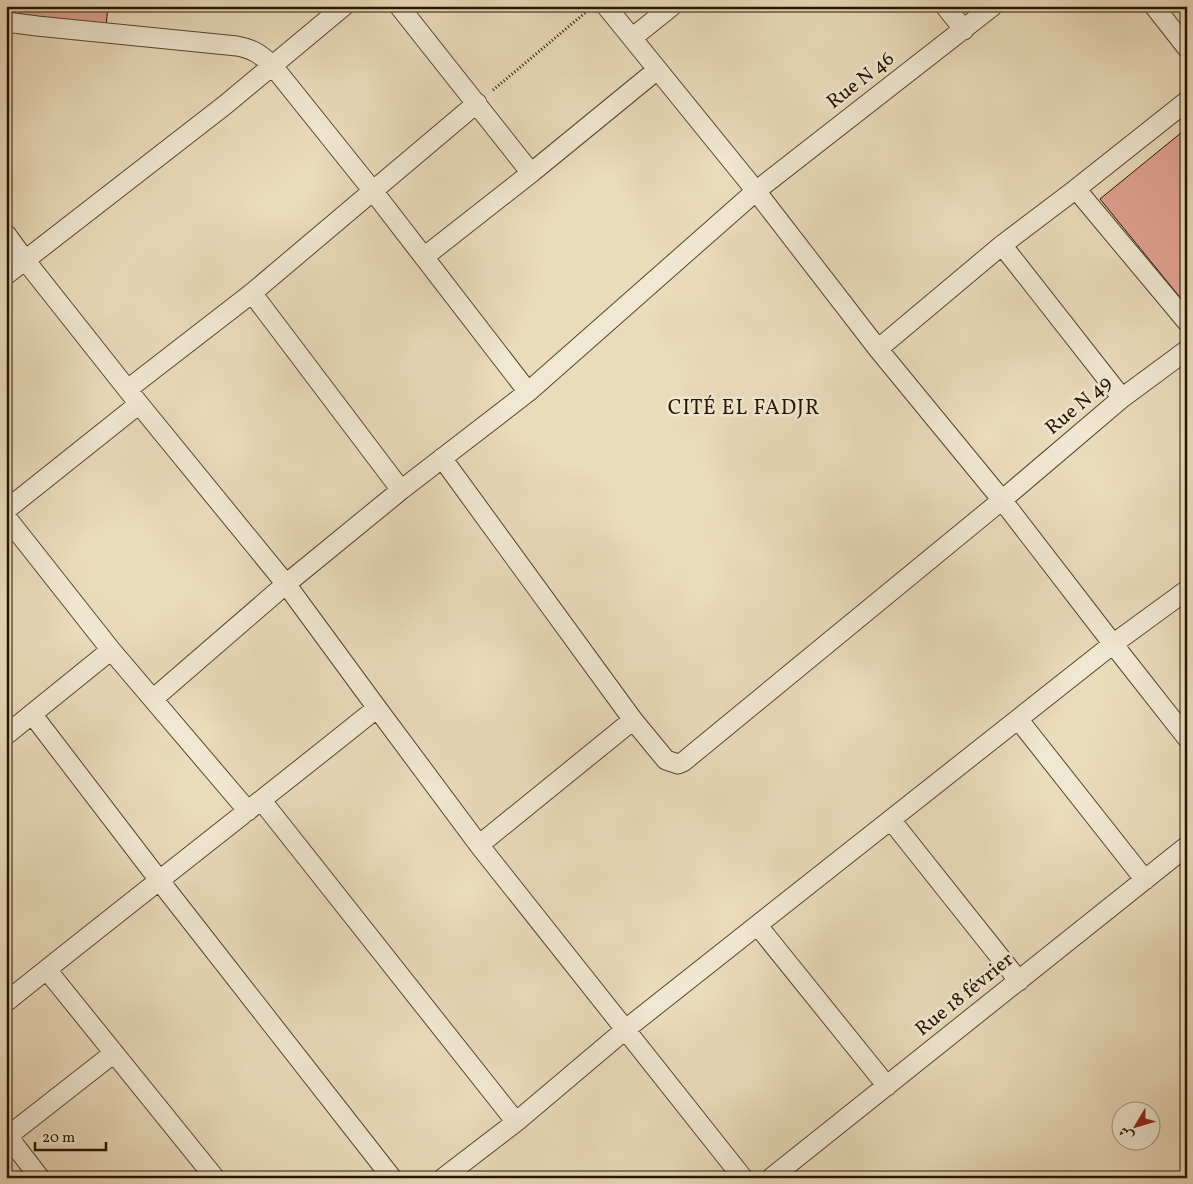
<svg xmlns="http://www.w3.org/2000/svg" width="1193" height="1184" viewBox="0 0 1193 1184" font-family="Vollkorn,Amiri,serif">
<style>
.building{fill:#e2a394;stroke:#261400}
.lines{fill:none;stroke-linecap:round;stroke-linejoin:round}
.street-casing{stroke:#57462f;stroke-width:21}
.path{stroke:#261400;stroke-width:3;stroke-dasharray:1 2.5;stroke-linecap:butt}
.street{stroke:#f1e8d3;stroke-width:19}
.labels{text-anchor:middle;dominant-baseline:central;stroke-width:5;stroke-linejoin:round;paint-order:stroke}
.street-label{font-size:20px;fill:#261400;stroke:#f1e8d3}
.neighbourhood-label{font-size:21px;letter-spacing:1px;fill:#261400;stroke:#f1e8d3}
</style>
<rect width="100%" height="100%" fill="#eadbbb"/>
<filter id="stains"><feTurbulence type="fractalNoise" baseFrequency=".004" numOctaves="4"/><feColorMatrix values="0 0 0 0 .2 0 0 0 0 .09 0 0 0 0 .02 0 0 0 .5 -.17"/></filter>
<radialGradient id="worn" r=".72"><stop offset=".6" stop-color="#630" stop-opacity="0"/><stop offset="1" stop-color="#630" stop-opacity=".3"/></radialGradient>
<path class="building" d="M6 6H108L106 26 6 12Z
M1177 6H1187V19Z
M1187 128V306L1100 199Z"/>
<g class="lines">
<g class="street-casing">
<path id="street" d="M399 6 531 173 424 257
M606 6 756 191 878 349 1002 500 1113 644 1187 738
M945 6 964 30
M1154 6 1187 48
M6 22 37 26 237 46C253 49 260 54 272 65L373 191 528 392
M632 38 672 6
M531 173 657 70
M1076 189 1187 322
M6 234 25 260 139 404 286 584 377 708 479 845 743 1178
M1002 245 1122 398
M6 275 225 105 344 6
M252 293 401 490
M878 349 1002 245 1076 189 1187 101
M128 389 252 293 477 103
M442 458 633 720 666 760 678 764 683 762 1002 500 1122 398 1187 350
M6 510 139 404
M6 517 111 650 248 811
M153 699 286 584 401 490 528 392 756 191 993 6
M32 714 159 880 392 1178
M1018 719 1145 880
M6 735 111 650
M262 801 516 1122
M891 820 1019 981
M479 845 633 720
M758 926 887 1086
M47 970 215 1178
M6 1002C129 903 254 807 377 708
M6 1134 40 1178
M8 1136 114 1053
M443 1178 516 1122 626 1029 1113 644 1187 590
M771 1178 1187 846"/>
</g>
<path class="path" d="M493 90 586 12"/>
<use href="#street" class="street"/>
</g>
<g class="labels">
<g class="street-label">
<text transform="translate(861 81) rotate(-38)">Rue N 46</text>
<text transform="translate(1079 406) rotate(-40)">Rue N 49</text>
<text transform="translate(965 995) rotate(-39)">Rue 18 février</text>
</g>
<g class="neighbourhood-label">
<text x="744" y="408">CITÉ EL FADJR</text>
</g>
</g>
<rect width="1193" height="1184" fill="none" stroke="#eadbbb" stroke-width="25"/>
<rect x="8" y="8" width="1178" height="1169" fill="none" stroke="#261400" stroke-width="2.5"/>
<rect x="12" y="12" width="1168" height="1159" fill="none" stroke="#261400"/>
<g transform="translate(1136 1126) rotate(232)"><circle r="24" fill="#f1e8d3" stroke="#a0937f"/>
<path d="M0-4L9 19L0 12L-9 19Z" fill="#8f2418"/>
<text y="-8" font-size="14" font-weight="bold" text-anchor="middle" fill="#261400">ش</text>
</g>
<path d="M35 1142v8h71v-8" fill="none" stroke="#261400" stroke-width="2.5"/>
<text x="42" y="1142" font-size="15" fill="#261400" stroke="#f1e8d3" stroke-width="4" paint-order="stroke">20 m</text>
<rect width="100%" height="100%" filter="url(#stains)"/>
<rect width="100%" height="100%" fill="url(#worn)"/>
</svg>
